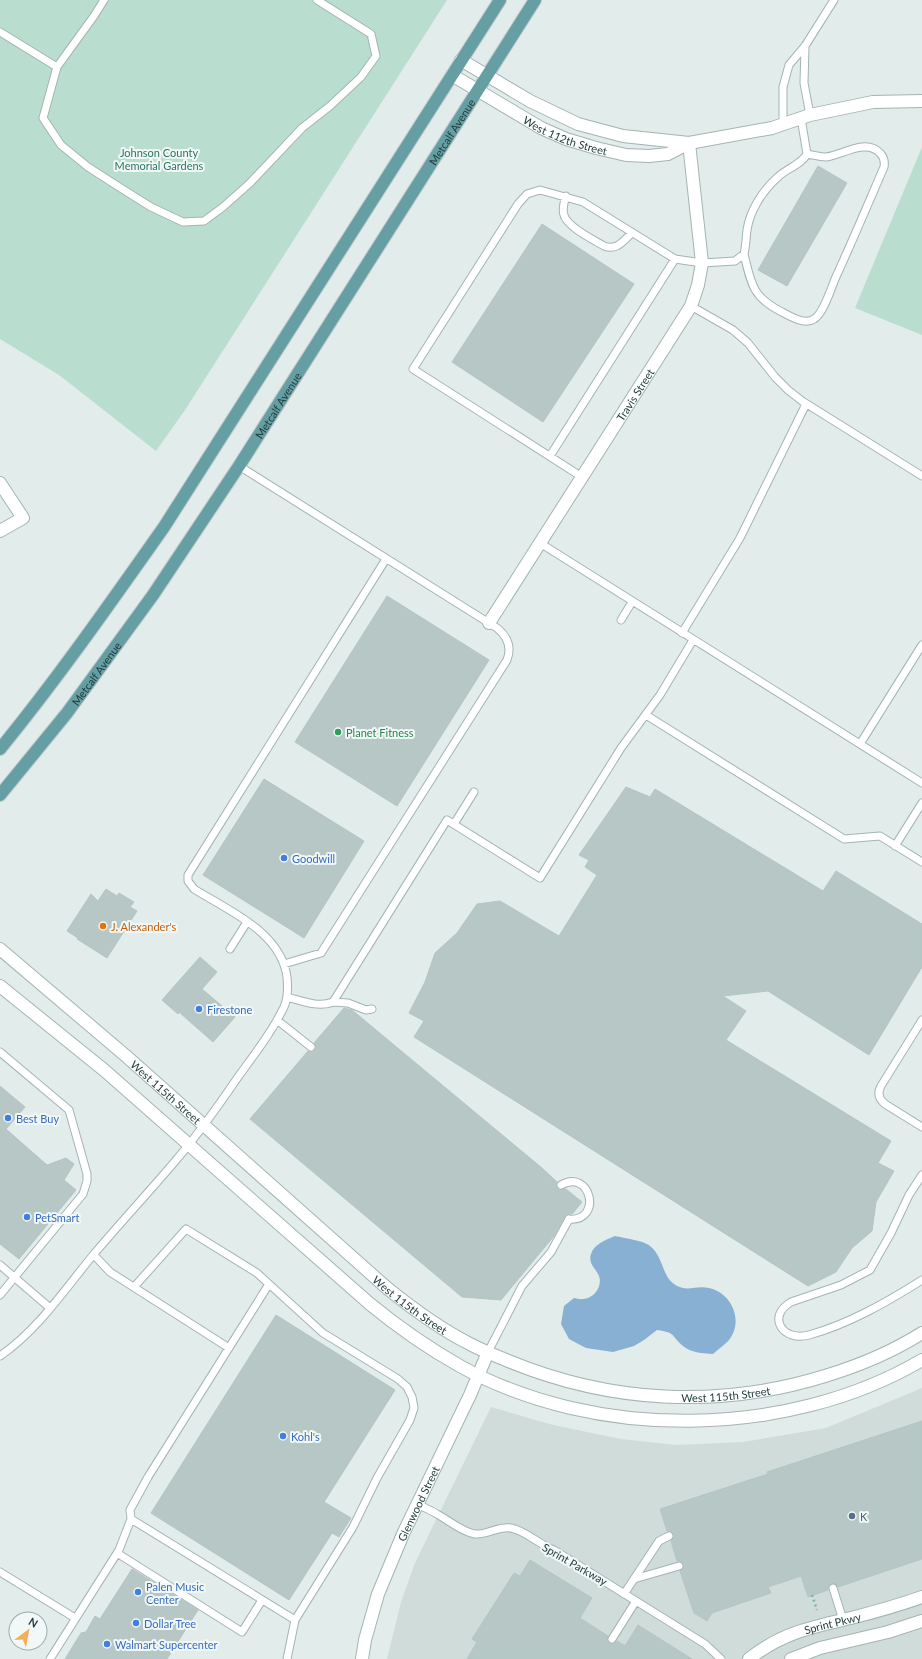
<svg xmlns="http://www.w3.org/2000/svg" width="922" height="1659" viewBox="0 0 922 1659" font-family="Lato,sans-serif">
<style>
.built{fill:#cfdcda}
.green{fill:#b9decf}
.water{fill:#88b0d2}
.building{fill:#b6c7c5;stroke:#b3c6c4}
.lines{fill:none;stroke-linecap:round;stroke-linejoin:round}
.service-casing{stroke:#a4b4b3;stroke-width:9}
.minor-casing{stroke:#a4b4b3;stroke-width:14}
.tertiary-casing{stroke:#a4b4b3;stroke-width:14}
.primary-casing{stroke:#c1c8c9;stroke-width:14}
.path{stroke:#81b0b0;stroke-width:2.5;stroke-dasharray:2 3;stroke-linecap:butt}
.service{stroke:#fff;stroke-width:7}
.minor{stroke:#fff;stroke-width:12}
.tertiary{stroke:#fff;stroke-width:12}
.primary{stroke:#659fa3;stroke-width:12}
.leisure-dot{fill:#2e9e5b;stroke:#f2f8f7;stroke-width:1.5}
.shop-dot{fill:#3f7fe0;stroke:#f2f8f7;stroke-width:1.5}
.food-dot{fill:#e8710a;stroke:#f2f8f7;stroke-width:1.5}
.service-dot{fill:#5c6f8a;stroke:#f2f8f7;stroke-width:1.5}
.labels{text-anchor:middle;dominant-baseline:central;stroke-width:4;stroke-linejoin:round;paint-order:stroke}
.street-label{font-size:11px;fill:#213c3d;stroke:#f2f8f7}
.park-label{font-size:11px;fill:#2a755f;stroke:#f2f8f7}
.leisure-label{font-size:11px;fill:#27864d;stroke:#f2f8f7;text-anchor:start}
.shop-label{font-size:11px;fill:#366cbe;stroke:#f2f8f7;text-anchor:start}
.food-label{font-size:11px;fill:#c56008;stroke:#f2f8f7;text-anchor:start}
.service-label{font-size:11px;fill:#4e5e75;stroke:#f2f8f7;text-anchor:start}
</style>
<rect width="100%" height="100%" fill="#e1eceb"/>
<path class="built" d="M922 1388V1659H387L401 1602 415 1563 491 1407 553 1425 621 1439 676 1445 743 1442 826 1428Z"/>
<path class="green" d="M0 0H447L185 410 156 451 59 375 0 339Z
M922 147V335L855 308Z"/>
<path class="water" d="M615 1236C624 1238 645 1241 650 1246 663 1256 662 1276 674 1284 687 1293 695 1285 709 1288 732 1293 744 1321 729 1340 725 1345 718 1349 713 1354 702 1353 691 1353 683 1346 670 1335 677 1333 657 1330L644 1340 634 1346 613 1352 586 1348 569 1339 561 1324 564 1306 574 1298C577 1298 580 1300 583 1299 595 1299 604 1284 598 1274 595 1268 588 1263 591 1254 594 1244 606 1240 615 1236Z"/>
<path class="building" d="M818 166 847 183 787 286 758 270Z
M542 224 634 284 543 422 452 362Z
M387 596 489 660 397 806 295 742Z
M264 779 364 841 304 938 203 875Z
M626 787 650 797 655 789 823 891 836 871 922 924V967L869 1055 768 991 723 996 746 1011 726 1040 891 1141 878 1163 894 1171 876 1202 872 1231 852 1248 836 1272 808 1286 414 1037 424 1021 409 1013 425 982 435 953 457 933 477 904 500 901 559 936 597 875 585 867 589 860 579 855Z
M106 889 117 896 119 893 134 902 130 907 137 911 107 958 77 939 78 938 67 931 91 894 98 901Z
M200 957 217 972 202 989 235 1017 213 1042 179 1012 178 1014 162 1000Z
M344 1008 352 1010 542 1168 557 1182 556 1186 558 1189H566L582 1202 573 1213 565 1216 554 1236 501 1300 462 1297 250 1119 308 1051 311 1052 315 1050 316 1047 314 1043Z
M0 1086 25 1107 6 1129 47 1165 66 1158 74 1164 64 1180 76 1190 19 1259 0 1244Z
M276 1315 395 1390 324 1502 351 1518 339 1537 332 1533 289 1600 151 1513Z
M922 1421V1559L838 1587 836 1584 831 1583 828 1587V1590L808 1597 801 1576 768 1587 771 1593 712 1613 707 1621 694 1613 680 1571 684 1568V1564L681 1561H677L671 1541 673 1538 674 1534 671 1532 667 1531 660 1509 768 1474 767 1472Z
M530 1560 592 1598 580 1618 608 1636 607 1641 610 1643 614 1644 617 1641 625 1646 638 1625 692 1659H467L477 1642 472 1639 514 1573 520 1576Z
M132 1569 198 1610 167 1659H65L81 1633 86 1632 95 1616 100 1619Z"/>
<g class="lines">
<g class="service-casing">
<path id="service" d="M104 0 94 16 57 67 43 118 61 145 88 167 116 185 151 207 183 222 204 221 223 207 250 183 302 128 330 106 361 77 376 56 371 34 317 0
M0 32 57 67
M805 46 804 83 810 115
M783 124V87L789 65 805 46 834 0
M566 196C564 202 562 209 564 215 567 227 594 240 604 246 617 251 623 241 632 233
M744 254C751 284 753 298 782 312 791 317 805 325 814 319 823 314 831 289 835 279 852 242 868 204 884 167 885 161 884 157 880 153 866 138 842 155 826 157 820 157 813 155 807 154
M691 306 733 330 748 343 775 377 788 390 802 401 922 476
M550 456 675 259
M239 466 497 628C508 637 512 647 507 660L321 953 284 964
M582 477 413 369 518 204 527 194 540 190 583 202 675 259 702 263 735 261 744 254C746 246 746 238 747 230 750 210 763 190 778 177 787 168 801 165 807 154L801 118
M540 543 922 783
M621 620 632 602
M682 633 740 538 806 404
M646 715 844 839 880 836 922 862
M860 744 922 645
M454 824 474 792
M895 846 922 803
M230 949 247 922
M287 997C302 1001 319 1008 333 1002L447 820 540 878 621 748 660 695 693 640
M333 1002 348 1003 366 1010 372 1009
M277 1020 311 1047
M922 1020 881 1086C877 1093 879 1099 885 1104L922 1127
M0 1052 69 1110 87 1174V1181L83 1194 0 1295
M922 1175 909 1195 891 1233 870 1270 841 1285 791 1302C766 1317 783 1342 809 1335 849 1324 887 1302 922 1280
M561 1185C591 1168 603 1222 569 1219
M94 1255 110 1272 229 1348
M0 1265 50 1308
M134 1287 186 1229 257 1273 269 1284
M488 1352 522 1286 551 1252 569 1219
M0 1356C38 1330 65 1289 94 1254 121 1222 150 1191 177 1159 199 1133 219 1105 238 1077 254 1055 272 1032 284 1007 288 998 288 987 287 977 281 932 229 911 194 889L188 881V875L386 559
M418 1504C424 1508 431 1510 437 1514 448 1520 462 1532 475 1534 487 1535 498 1526 511 1528 527 1531 539 1545 554 1550L705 1644 721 1659
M131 1519 295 1620
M117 1553 242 1632 262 1600
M0 1572 75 1618
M634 1579 659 1541 669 1536
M833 1588 843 1620
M624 1594 634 1579 679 1566
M612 1639 636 1601
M50 1659 119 1550 131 1519 130 1510 148 1477 269 1284 323 1333 398 1379 407 1387 412 1397 414 1408 410 1420 377 1478 353 1527 295 1620 287 1659"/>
</g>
<g class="minor-casing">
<g id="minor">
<path d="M0 483 23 518 0 531"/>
<path id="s1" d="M489 623 691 306 698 285 702 263 689 143"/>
<path id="s2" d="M362 1659 365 1640 378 1594 403 1534 470 1395 488 1352"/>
<path id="s3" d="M749 1659C781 1633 812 1627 851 1618 875 1612 899 1605 922 1597"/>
<path d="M791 1659 820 1648 888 1632 922 1621"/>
</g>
</g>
<g class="tertiary-casing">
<g id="tertiary">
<path d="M461 60 530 101 578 124 623 136 689 143 772 128 810 115 873 102 922 101"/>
<path id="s4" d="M452 75 541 128 566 139 596 148 626 155 649 156 668 154 689 143"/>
<path id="s5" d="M0 949 126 1056 387 1288C413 1309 440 1329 470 1344 481 1350 494 1355 506 1360 609 1403 718 1409 825 1376 858 1366 892 1352 922 1333"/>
<path d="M0 986 104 1070 370 1304C398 1327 428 1348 460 1366 595 1441 788 1439 922 1360"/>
</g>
</g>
<g class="primary-casing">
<g id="primary">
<path d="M0 749C58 678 111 602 164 527L500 0"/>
<path id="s6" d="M0 795 67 713 153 595 239 466 535 0"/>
</g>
</g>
<path class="path" d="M812 1595 817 1610"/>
<use href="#service" class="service"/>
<use href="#minor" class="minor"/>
<use href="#tertiary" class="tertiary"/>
<use href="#primary" class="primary"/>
</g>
<circle class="leisure-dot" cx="338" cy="732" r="4"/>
<g class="shop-dot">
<circle cx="284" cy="858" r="4"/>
<circle cx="199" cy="1009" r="4"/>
<circle cx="8" cy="1118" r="4"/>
<circle cx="27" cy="1217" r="4"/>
<circle cx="283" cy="1436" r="4"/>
<circle cx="138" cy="1592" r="4"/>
<circle cx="136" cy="1623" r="4"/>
<circle cx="107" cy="1644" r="4"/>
</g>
<circle class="food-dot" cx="103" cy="926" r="4"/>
<circle class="service-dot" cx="852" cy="1516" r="4"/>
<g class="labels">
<g class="street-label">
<text stroke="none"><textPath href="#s6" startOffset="803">Metcalf Avenue</textPath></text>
<text stroke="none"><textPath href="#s4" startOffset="129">West 112th Street</textPath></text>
<text stroke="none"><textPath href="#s1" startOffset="271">Travis Street</textPath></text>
<text stroke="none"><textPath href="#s6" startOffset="479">Metcalf Avenue</textPath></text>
<text stroke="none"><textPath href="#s6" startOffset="155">Metcalf Avenue</textPath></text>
<text stroke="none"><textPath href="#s5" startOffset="219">West 115th Street</textPath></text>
<text stroke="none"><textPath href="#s5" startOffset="543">West 115th Street</textPath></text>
<text stroke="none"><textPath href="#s5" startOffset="879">West 115th Street</textPath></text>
<text stroke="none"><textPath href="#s2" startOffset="166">Glenwood Street</textPath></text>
<text transform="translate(575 1564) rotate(30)">Sprint Parkway</text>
<text stroke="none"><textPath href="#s3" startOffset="92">Sprint Pkwy</textPath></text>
</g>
<g class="park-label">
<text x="159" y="152">Johnson County<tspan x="159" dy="13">Memorial Gardens</tspan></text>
</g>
<g class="leisure-label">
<text x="346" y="732">Planet Fitness</text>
</g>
<g class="shop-label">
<text x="292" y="858">Goodwill</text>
<text x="207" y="1009">Firestone</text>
<text x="16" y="1118">Best Buy</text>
<text x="35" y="1217">PetSmart</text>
<text x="291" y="1436">Kohl's</text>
<text x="146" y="1586">Palen Music<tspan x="146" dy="13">Center</tspan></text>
<text x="144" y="1623">Dollar Tree</text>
<text x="115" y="1644">Walmart Supercenter</text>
</g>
<g class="food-label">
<text x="111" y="926">J. Alexander's</text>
</g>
<g class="service-label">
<text x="860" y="1516">K</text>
</g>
</g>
<g transform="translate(28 1631) rotate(32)"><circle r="19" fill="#f2f8f7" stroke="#9eadad"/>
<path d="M0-3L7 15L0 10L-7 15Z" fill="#f5af56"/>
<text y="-6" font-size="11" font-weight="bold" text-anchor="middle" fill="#213c3d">N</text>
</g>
</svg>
